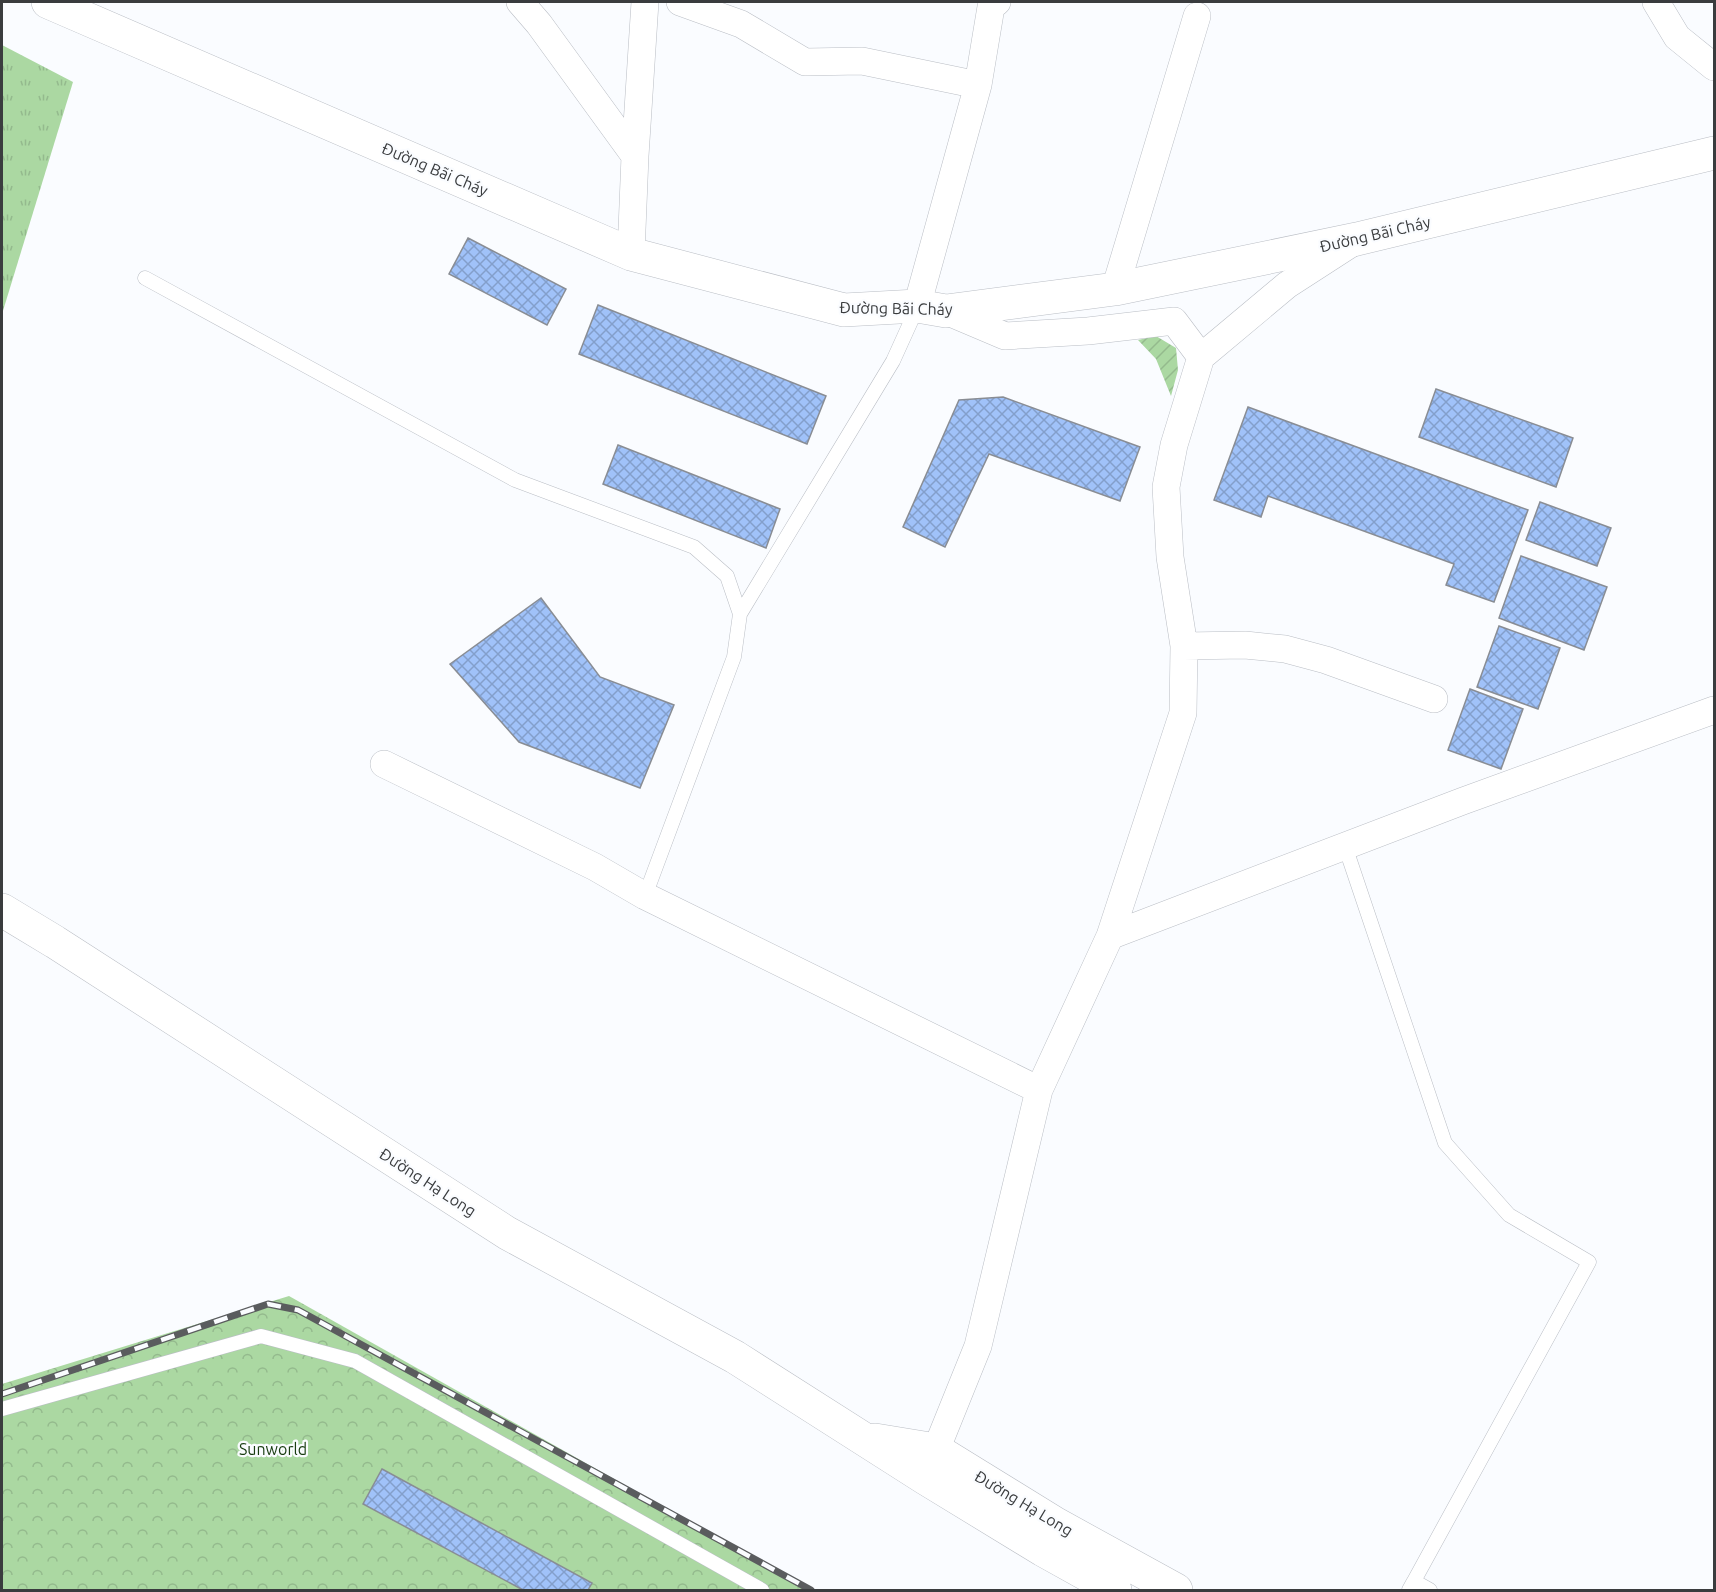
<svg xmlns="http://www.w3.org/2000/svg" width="1716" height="1592" viewBox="0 0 1716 1592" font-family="Ubuntu,sans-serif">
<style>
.grass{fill:url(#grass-tufts)}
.park{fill:url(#park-crowns)}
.garden{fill:url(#garden-furrows)}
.building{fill:url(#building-cross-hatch);stroke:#898d94;stroke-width:1.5}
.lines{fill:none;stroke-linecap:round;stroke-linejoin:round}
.service-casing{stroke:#babec5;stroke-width:15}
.minor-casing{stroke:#babec5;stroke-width:28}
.secondary-casing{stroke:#babec5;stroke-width:34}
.primary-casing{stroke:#babec5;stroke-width:34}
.service{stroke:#fff;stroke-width:14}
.minor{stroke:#fff;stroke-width:27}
.secondary{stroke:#fff;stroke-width:33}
.primary{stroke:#fff;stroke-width:33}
.rail-casing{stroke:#5a5c5e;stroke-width:7}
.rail{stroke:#fafcff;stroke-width:4.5;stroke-dasharray:14;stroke-linecap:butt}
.labels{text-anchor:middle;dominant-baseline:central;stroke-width:4.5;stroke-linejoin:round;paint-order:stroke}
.street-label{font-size:16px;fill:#3a3c3e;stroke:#fafcff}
.park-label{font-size:16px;fill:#193d11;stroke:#fafcff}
</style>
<defs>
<pattern id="grass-tufts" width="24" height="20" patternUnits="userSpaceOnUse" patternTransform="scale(1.5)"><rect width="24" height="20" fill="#abd8a2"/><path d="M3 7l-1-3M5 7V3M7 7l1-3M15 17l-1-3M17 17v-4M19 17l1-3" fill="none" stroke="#94ba8d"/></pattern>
<pattern id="park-crowns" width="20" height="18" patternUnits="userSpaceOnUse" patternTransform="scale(1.5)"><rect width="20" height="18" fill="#abd8a2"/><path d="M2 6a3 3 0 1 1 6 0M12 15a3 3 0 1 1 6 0" fill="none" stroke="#94ba8d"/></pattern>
<pattern id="garden-furrows" width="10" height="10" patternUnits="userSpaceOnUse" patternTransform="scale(1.5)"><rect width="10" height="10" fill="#abd8a2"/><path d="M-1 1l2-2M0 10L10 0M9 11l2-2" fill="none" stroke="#94ba8d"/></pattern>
<pattern id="building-cross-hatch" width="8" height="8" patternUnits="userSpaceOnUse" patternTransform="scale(1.5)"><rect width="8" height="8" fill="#a0c2f9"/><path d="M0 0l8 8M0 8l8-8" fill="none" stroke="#839fcb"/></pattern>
</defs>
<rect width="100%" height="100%" fill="#fafcff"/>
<path class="grass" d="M2 45 73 82 2 314Z"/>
<path class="park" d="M289 1296 811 1590H2V1384Z"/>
<path class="garden" d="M1156 336 1176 348 1178 370 1171 396 1156 359 1138 340Z"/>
<path class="building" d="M468 238 566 289 547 325 449 274Z
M598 305 826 396 807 444 579 354Z
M1436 389 1573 438 1556 487 1419 437Z
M1003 397 1140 447 1120 501 989 454 945 547 903 527 959 400Z
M1248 407 1528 510 1494 602 1446 585 1454 564 1268 496 1261 517 1214 500Z
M618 445 780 509 766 548 603 484Z
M1540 502 1611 528 1597 566 1526 540Z
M1521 556 1607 587 1584 650 1499 618Z
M541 598 600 677 674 705 640 788 519 742 450 664Z
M1499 626 1560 648 1538 709 1477 687Z
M1470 689 1523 709 1501 769 1448 750Z
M382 1469 592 1583 588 1590H523L363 1504Z"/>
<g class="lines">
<g class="service-casing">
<path id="service" d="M145 278 515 480 694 547 727 576 740 614 734 657 645 896
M740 614 893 361 917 308
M1345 846 1445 1143 1509 1215 1589 1262 1414 1581
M2 1409 261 1336 355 1361 762 1590
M1409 1590 1414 1581 1430 1590"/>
</g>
<g class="minor-casing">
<path id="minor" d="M520 2 539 24 635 156 631 254
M680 2 741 24 805 62 862 61 978 85
M1656 2 1677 37 1714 67
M635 156 645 2
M1115 289 1197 16
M917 306 978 85 991 7 997 2
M946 311 1005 336 1088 331 1174 321 1201 357
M1184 646 1245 645 1285 649 1326 660 1434 699
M384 764 595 867 645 896 1039 1090
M1110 936 1463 801 1714 710
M936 1450 978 1346 1039 1090 1110 936 1183 713 1184 646 1170 557 1166 487 1174 445 1201 357 1287 285 1352 243"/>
</g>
<g class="secondary-casing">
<path id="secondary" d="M48 2 631 254 844 310 917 306 946 311 1115 289 1357 239 1714 153"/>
</g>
<g class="primary-casing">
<path id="primary" d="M2 910 55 942 507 1233 735 1357 925 1478 1043 1550 1115 1590
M875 1440 936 1450 1056 1524 1176 1590"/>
</g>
<use href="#service" class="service"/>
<use href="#minor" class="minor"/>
<use href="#secondary" class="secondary"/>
<use href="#primary" class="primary"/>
<g class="rail-casing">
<path id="rail" d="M2 1394 268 1304 298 1310 811 1590"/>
</g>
<use href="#rail" class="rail"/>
</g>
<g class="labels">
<g class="street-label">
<text transform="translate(435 169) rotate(23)">Đường Bãi Cháy</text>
<text transform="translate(1375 234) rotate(-13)">Đường Bãi Cháy</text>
<text transform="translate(896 308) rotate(1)">Đường Bãi Cháy</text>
<text transform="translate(428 1182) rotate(33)">Đường Hạ Long</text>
<text transform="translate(1024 1503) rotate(31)">Đường Hạ Long</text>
</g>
<g class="park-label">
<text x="273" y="1449">Sunworld</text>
</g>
</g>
<rect width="1716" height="1592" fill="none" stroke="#3a3c3e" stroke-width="6"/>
</svg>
